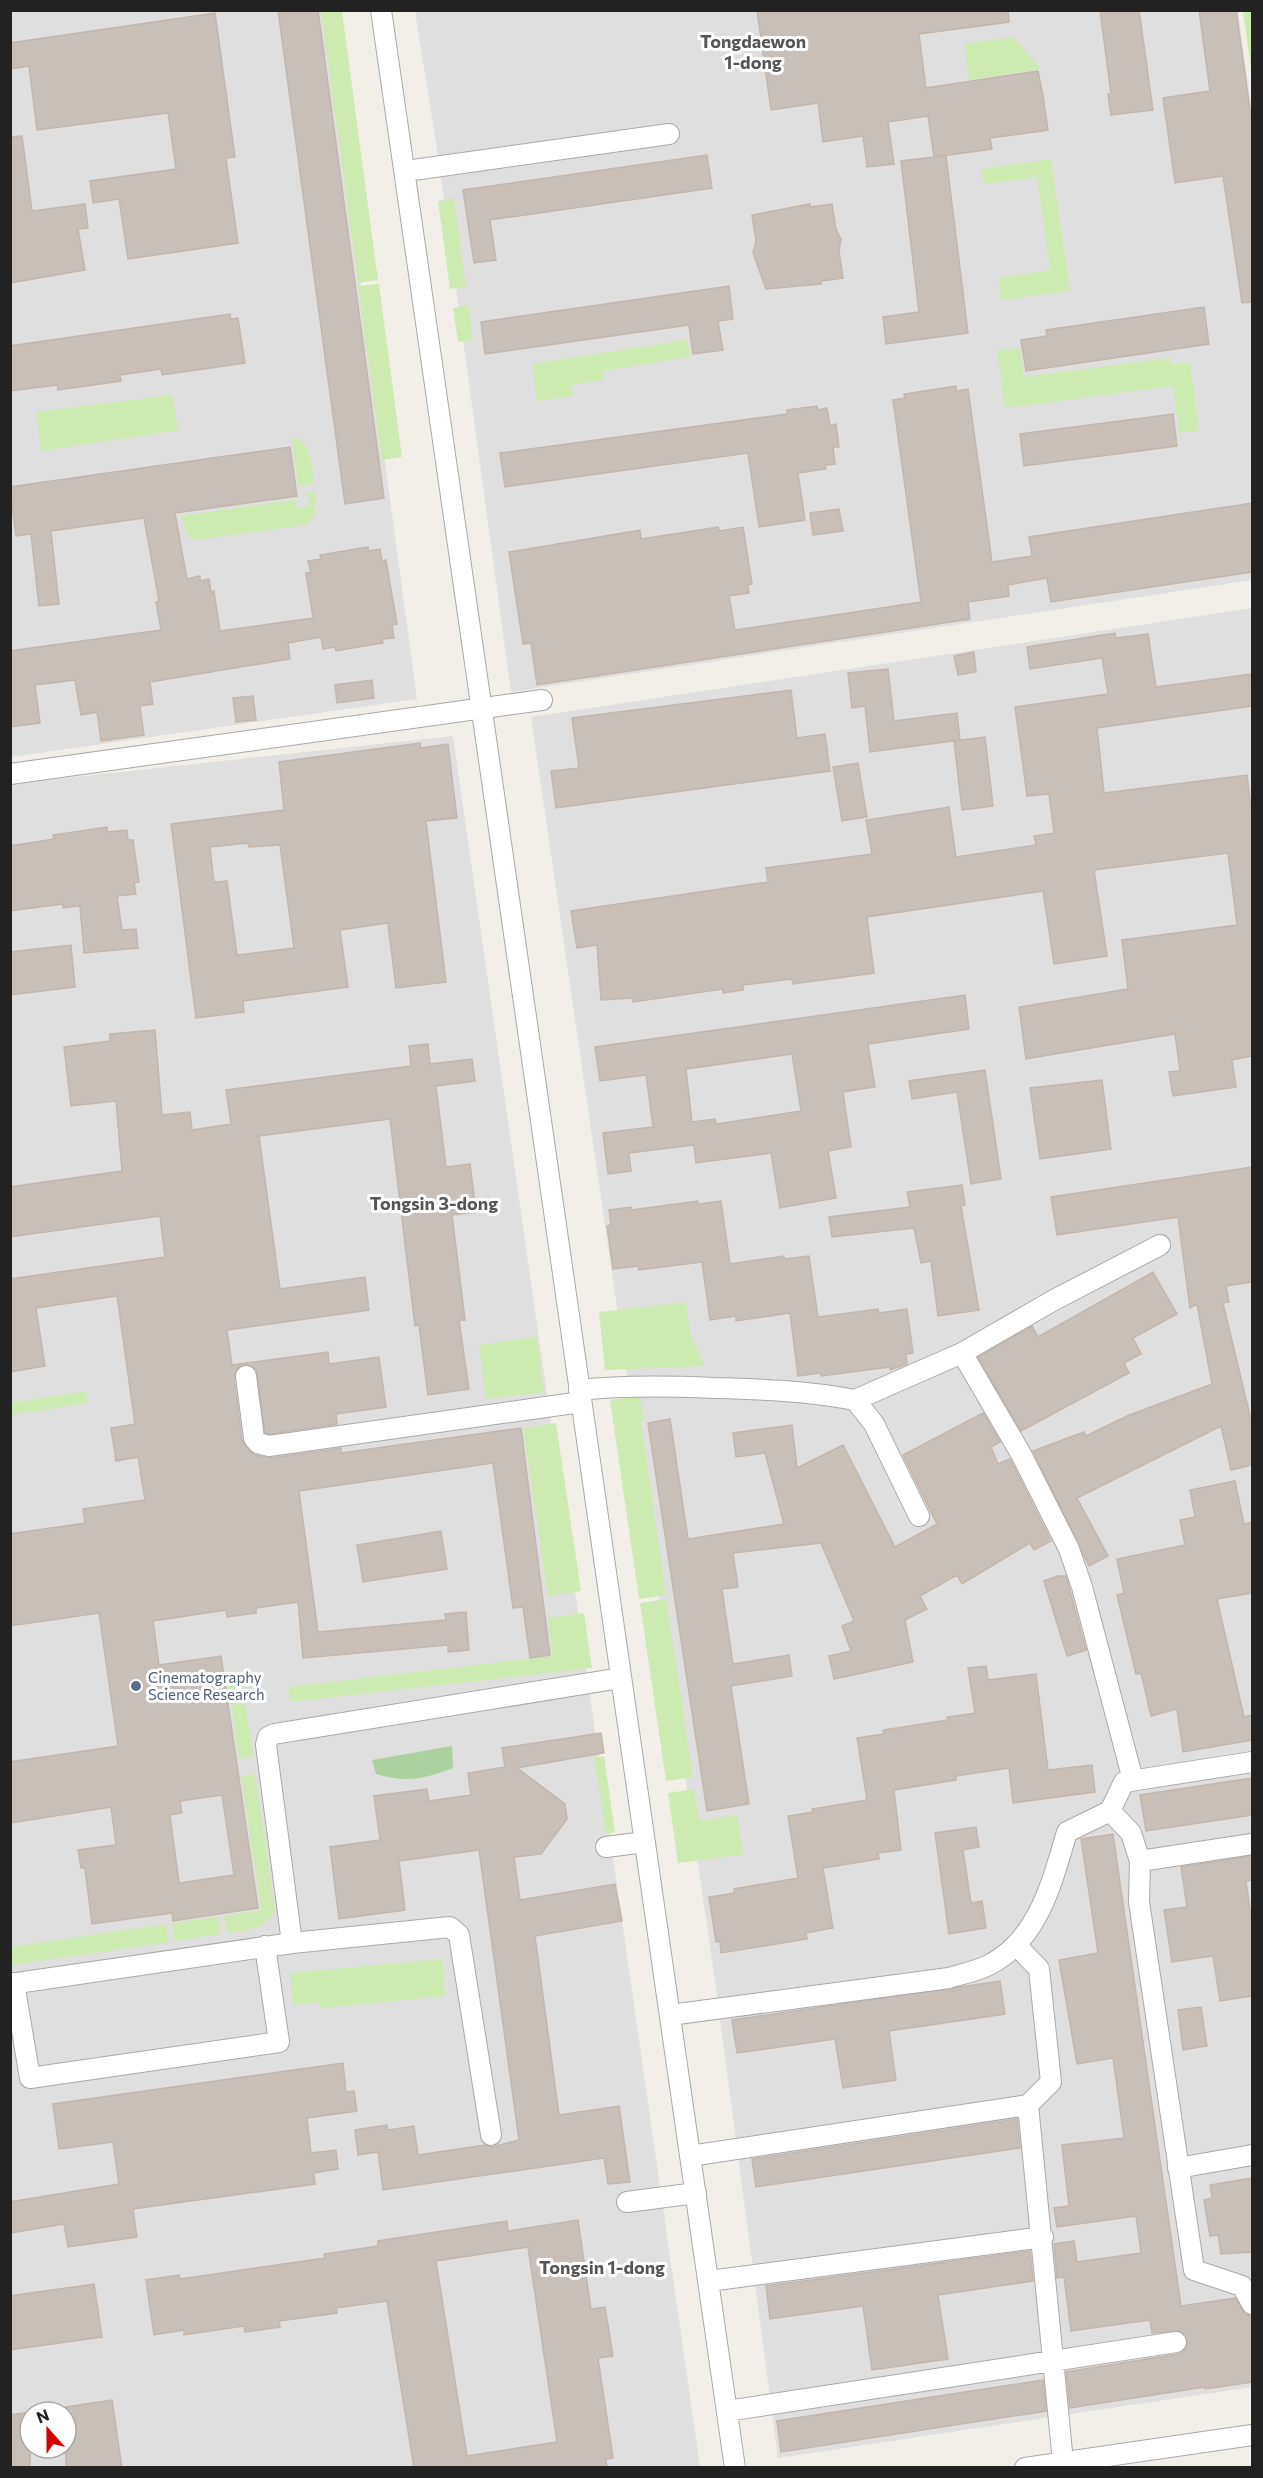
<svg xmlns="http://www.w3.org/2000/svg" width="1263" height="2478" viewBox="0 0 1263 2478" font-family="Commissioner,sans-serif">
<style>
.residential{fill:#e0dfdf;fill-rule:evenodd}
.grass{fill:#cdebb0}
.forest{fill:#add19e}
.building{fill:#c7bfb8;stroke:#c4b6ab;stroke-width:1.5;fill-rule:evenodd}
.lines{fill:none;stroke-linecap:round;stroke-linejoin:round}
.minor-casing{stroke:#a9a9a9;stroke-width:22}
.minor{stroke:#fff;stroke-width:20}
.service-dot{fill:#5c6f8a;stroke:#fff;stroke-width:2}
.labels{text-anchor:middle;dominant-baseline:central;stroke-width:6;stroke-linejoin:round;paint-order:stroke}
.service-label{font-size:15px;fill:#4e5e75;stroke:#fff;text-anchor:start}
.quarter-label{font-size:18px;font-weight:bold;fill:#555;stroke:#fff}
</style>
<rect width="100%" height="100%" fill="#f2efe9"/>
<path class="residential" d="M10 11H324L417 699 11 757Z
M415 11H1238L1252 112V580L511 692 438 156Z
M1252 608V2387L778 2458 714 1974 531 717Z
M453 736 700 2467H11L10 784ZM30 2412H66V2448H30Z"/>
<path class="grass" d="M321 11H342L378 280 358 283Z
M1243 11H1252V77Z
M1013 37 1041 69 969 80 964 44Z
M1051 159 1070 291 1001 300 999 278 1050 270 1037 177 984 184 981 169Z
M454 199 466 287 450 289 438 201Z
M379 284 402 457 382 460 358 286Z
M469 305 473 340 458 342 453 308Z
M687 340 690 357 602 371 604 380 571 385 573 396 537 401 532 364Z
M1020 348 1024 377 1170 358 1171 365 1190 362 1199 430 1179 433 1173 386 1005 408 997 351Z
M173 395 178 430 41 451 36 412Z
M296 438C313 446 312 468 314 484L298 486 292 439Z
M315 492C317 505 317 518 305 525L195 540 186 534 181 516 295 500 296 508 309 507 307 493Z
M686 1302 690 1333 705 1366 605 1370 599 1312Z
M537 1337 544 1392 486 1399 479 1345Z
M86 1391 88 1403 11 1415V1403Z
M640 1396 644 1421 641 1422 666 1595 639 1599 610 1400Z
M556 1423 581 1591 548 1596 523 1428Z
M666 1599 693 1777 666 1781 640 1603Z
M584 1613 592 1668 290 1702 288 1687 552 1656 548 1618Z
M241 1675 253 1757 239 1759 227 1677Z
M604 1756 615 1832 606 1834 594 1758Z
M255 1774 275 1910C265 1930 247 1930 227 1933L224 1916 261 1910 241 1776Z
M694 1789 699 1821 737 1815 743 1854 678 1863 668 1793Z
M218 1917 220 1934 175 1941 173 1923Z
M166 1924 169 1942 11 1965V1947Z
M442 1959 445 1996 320 2008 319 2002 293 2005 290 1973Z"/>
<path class="forest" d="M452 1746 453 1768C424 1779 407 1783 376 1774L372 1760Z"/>
<path class="building" d="M278 10H318L384 498 345 504Z
M757 10H1008L1009 22 919 34 926 88 1038 71 1043 96 1048 130 990 138 992 149 934 157 946 156 968 333 886 344 883 317 919 312 901 161 934 157 928 116 888 122 894 164 867 167 863 136 823 142 818 103 771 110Z
M1100 10H1139L1153 110 1111 115 1108 94H1111Z
M1199 10H1236L1252 124V302L1242 303 1223 176 1175 183 1163 98 1210 91Z
M215 13 235 157 226 158 238 243 128 259 119 199 93 203 90 181 176 169 168 113 37 130 29 66 10 69V43Z
M22 136 32 211 85 204 88 228 78 229 85 270 10 283V137Z
M707 155 712 188 490 220 496 260 474 263 463 190Z
M810 204V207L832 204 836 229 841 239 839 251 843 278 821 281V284L766 289 753 253 756 241 752 215Z
M729 286 733 319 718 321 723 350 693 354 689 325 485 354 481 322Z
M1204 307 1209 344 1026 371 1021 340 1047 336 1046 330Z
M230 314 231 319 238 318 245 363 162 375 161 369 120 375 121 381 58 390 57 385 10 391V346Z
M956 386V391L968 389 992 562 1032 556 1029 537 1252 503V572L1051 602 1047 578 1008 585 1009 596 968 602 970 619 537 685 531 643 523 644 509 552 640 530 641 539 718 527 719 531 743 527 752 584 748 585 749 593 729 596 735 630 921 602 893 400 905 398 904 394Z
M817 406 818 410 827 408 830 425 836 424 839 447H833L835 464 825 465 826 469 798 473 805 520 759 527 748 453 505 487 500 453 787 414V410Z
M1173 414 1177 446 1024 466 1020 434Z
M290 447 297 496 175 513 187 579 200 576V581L209 579 211 592 214 591 220 631 313 618 306 573H311L308 561 321 559 320 555 368 547V551L380 549 382 561 386 560 397 624 392 625 394 638 382 639 383 643 336 651 335 647 323 649 321 637 288 643 290 659 150 682 153 704 140 706 144 735 101 741 97 712 81 715 75 680 35 685 40 723 10 727V651L161 630 156 602 159 601 144 518 51 531 59 604 39 606 31 534 16 536 10 487Z
M839 509 843 531 813 535 810 513Z
M1115 633 1116 638 1148 634 1156 687 1251 674 1252 706 1097 728 1104 793 1247 775 1252 817V1056L1232 1060 1236 1087 1173 1096 1169 1072 1180 1071 1175 1034 1026 1059 1019 1007 1128 989 1122 940 1237 925 1228 853 1094 870 1107 956 1054 964 1043 891 867 917 874 973 793 984 792 979 743 985V990L723 993V989L633 1002V998L601 1000 597 945 577 948 571 911 768 882 766 868 872 854 866 820 949 807 956 857 1036 845 1034 836 1054 833 1049 794 1027 796 1015 707 1108 694 1102 658 1030 669 1027 647Z
M974 652 976 672 958 675 954 656Z
M888 669 894 721 957 713 960 740 870 752 865 706 852 708 848 673Z
M372 680 374 698 337 703 335 685Z
M791 690 797 738 825 734 830 771 556 808 551 771 579 768 572 718Z
M253 696 256 720 236 722 233 698Z
M985 737 993 806 962 810 954 741Z
M420 743V748L448 744 457 818 426 821 446 982 396 988 388 923 340 930 348 987 243 1001 244 1012 196 1018 171 824 284 810 279 762ZM248 843 249 847 280 845 294 948 237 955 227 881 214 882 210 847Z
M858 763 867 817 842 821 833 767Z
M107 827V832L127 830 128 840H133L139 882 134 883 136 894 117 896 122 930 136 929 138 948 84 953 80 906 63 908V904L10 911V846L54 839 53 835Z
M71 945 75 987 10 995V952Z
M965 995 969 1029 868 1044 875 1087 843 1092 851 1147 828 1151 836 1198 780 1208 771 1153 696 1163 694 1145 629 1153 631 1171 608 1174 603 1133 653 1127 646 1075 600 1081 595 1047ZM792 1054 801 1111 716 1124 715 1119 692 1122 686 1069Z
M155 1030 162 1115 190 1112 192 1130 231 1124 226 1090 411 1066 409 1046 428 1044 430 1064 472 1059 475 1081 436 1086 446 1167 470 1164 476 1212 452 1215 465 1320H459L469 1389 428 1395 419 1325 415 1326 390 1119 259 1136 280 1289 365 1277 369 1310 227 1330 232 1365 328 1352 329 1364 379 1357 386 1407 336 1414 337 1424 270 1434 265 1433 256 1369 245 1364 238 1367 234 1378 242 1440 249 1450 255 1455 271 1458 341 1448V1453L521 1428 550 1655 530 1658 523 1607 513 1608 493 1463 299 1491 318 1632 446 1620 445 1614 466 1612 469 1650 448 1652V1645L303 1658 298 1602 256 1608V1613L227 1617 226 1610 153 1621 159 1665 221 1656 258 1908 173 1921 172 1913 92 1924 85 1868H81L78 1850 116 1845 111 1807 10 1823V1762L118 1746 99 1613 10 1626V1534L85 1523 83 1509 145 1500 138 1457 116 1461 111 1428 135 1424 117 1296 36 1308 45 1366 10 1372V1279L165 1257 160 1216 10 1237V1187L122 1171 116 1101 71 1106 64 1047 110 1041V1034ZM222 1795 234 1875 179 1883 170 1815 182 1813 180 1801Z
M985 1070 1001 1179 971 1184 957 1092 912 1099 909 1081Z
M1102 1080 1111 1149 1040 1159 1030 1088Z
M1252 1167V1282L1226 1286 1229 1302 1223 1303 1252 1424V1465L1231 1470 1221 1426 1077 1498 1108 1556 1089 1566 1033 1451 1084 1432 1086 1436 1127 1416 1212 1384 1197 1304 1190 1308 1178 1217 1057 1235 1051 1197Z
M962 1185 965 1205 961 1206 979 1310 938 1316 931 1261 921 1263 914 1228 832 1237 829 1217 910 1207 907 1192Z
M698 1201V1204L721 1201 730 1264 784 1256V1259L809 1256 818 1317 878 1309 879 1313 907 1309 913 1353 906 1354 907 1364 890 1370V1367L821 1376V1373L798 1376 790 1313 736 1321V1316L710 1320 702 1262 639 1270 638 1266 613 1269 607 1226 611 1225 609 1210 631 1207V1210Z
M1153 1272 1177 1314 1133 1338 1141 1354 1124 1363 1129 1373 1021 1431 978 1357 1032 1326 1038 1337Z
M983 1413 1000 1442 991 1447 998 1464 1010 1459 1051 1541 1034 1550 1030 1543 962 1584 957 1575 920 1596 927 1609 905 1620 913 1662 834 1679 829 1656 851 1651 842 1626 854 1621 821 1543 733 1553 738 1587 722 1589 733 1664 789 1655 792 1676 731 1686 749 1804 707 1811 648 1423 670 1419 688 1539 784 1524 765 1453 736 1457 733 1433 792 1425 797 1468 843 1445 895 1547 937 1524 903 1455Z
M1235 1481 1244 1524 1252 1522V1593L1217 1599 1244 1717 1252 1715V1740L1183 1752 1177 1709 1151 1716 1141 1673 1136 1674 1117 1595 1124 1593 1117 1559 1185 1545 1180 1520 1195 1517 1190 1490Z
M441 1531 447 1569 363 1582 357 1545Z
M1058 1576H1066L1086 1650 1067 1656 1044 1581Z
M986 1666 988 1680 1036 1674 1048 1770 1092 1765 1095 1792 1013 1803 1009 1768 956 1776V1780L894 1790 901 1850 878 1853 879 1859 823 1868 833 1928 806 1933 807 1939 721 1953 720 1941 716 1942 709 1897 734 1893V1889L798 1878 788 1816 813 1812 812 1809 867 1800 857 1738 884 1734 883 1730 948 1720 947 1717 975 1713 968 1668Z
M601 1733 604 1753 517 1768 565 1804 567 1819 541 1854 514 1857 520 1900 615 1884 622 1921 535 1936 559 2115 619 2106 630 2182 608 2184 604 2158 383 2190 378 2152 358 2155 355 2130 387 2125 388 2130 414 2126 418 2155 485 2145 492 2147 519 2140 479 1850 399 1861 405 1910 339 1919 330 1847 380 1840 374 1796 427 1789 429 1801 471 1795 468 1773 505 1767 502 1748Z
M1252 1778V1815L1146 1831 1140 1795Z
M976 1827 979 1847 963 1850 971 1903 982 1901 986 1928 949 1934 935 1833Z
M1113 1834 1181 2306 1235 2298 1245 2314 1252 2316V2382L1205 2389V2387L1070 2408 1066 2372 1178 2354 1184 2351 1188 2341 1180 2331 1152 2333 1150 2320 1071 2331 1064 2277 1057 2278 1054 2244 1074 2241 1077 2262 1141 2253 1136 2216 1057 2227 1054 2208 1069 2206 1062 2145 1124 2138 1113 2058 1077 2064 1059 1960 1098 1953 1081 1839Z
M1252 1856V1880L1246 1881 1252 1924V1996L1220 2001 1213 1956 1172 1962 1164 1910 1187 1907 1181 1867Z
M1000 1981 1005 2014 889 2031 896 2080 843 2088 835 2039 737 2053 732 2020Z
M1201 2007 1207 2046 1183 2050 1178 2010Z
M343 2063 346 2092 354 2091 357 2111 307 2118 311 2153 336 2150 338 2169 314 2173 315 2184 133 2209 137 2237 68 2247 64 2224 10 2233V2202L119 2184 113 2142 59 2149 53 2104Z
M1017 2119 1020 2148 756 2187 752 2159Z
M1252 2178V2252L1221 2254 1218 2235 1210 2236 1204 2200 1212 2198 1210 2185Z
M578 2220 591 2309 605 2307 613 2356 598 2358 613 2458 606 2459 607 2468H414L387 2301 336 2308 337 2313 279 2321 280 2327 245 2332 244 2326 184 2335V2330L154 2335 146 2280 179 2275 180 2279 325 2258 324 2254 378 2246V2241L507 2221 508 2231ZM528 2247 557 2442 467 2456 436 2261Z
M1030 2251 1033 2281 938 2295 948 2359 872 2370 863 2306 770 2319 766 2286Z
M94 2284 102 2337 10 2350V2296Z
M1043 2380 1046 2411 781 2452 777 2421Z
M112 2400 122 2468H66V2407Z
M30 2412V2468H10V2415Z"/>
<g class="lines">
<g class="minor-casing">
<path id="minor" d="M381 10 735 2468
M406 171 669 134
M10 774 542 700
M962 1353 1021 1454 1069 1549 1082 1587 1133 1780
M246 1376 254 1438 258 1443 269 1446 581 1402
M579 1390C624 1385 668 1386 713 1388 761 1389 808 1391 855 1400L874 1424 919 1516
M855 1400 962 1353 1054 1300 1160 1245
M1110 1811 1124 1782 1252 1762
M1252 1844 1140 1861 1139 1902 1194 2270 1242 2286 1252 2304
M606 1847 645 1842
M292 1943 450 1927 459 1935 491 2135
M14 1983 30 2078 279 2042 265 1946
M10 1984 292 1943 266 1745 268 1737 274 1734 621 1678
M670 2015 949 1978C962 1974 977 1971 989 1965 1039 1939 1052 1882 1067 1832L1110 1811 1131 1833 1140 1861
M1028 2105 1063 2462
M690 2156 1028 2105 1051 2082 1039 1969 1016 1945
M1178 2168 1252 2155
M627 2202 696 2193
M709 2281 1043 2237
M727 2411 1176 2342
M1025 2468 1252 2435"/>
</g>
<use href="#minor" class="minor"/>
</g>
<circle class="service-dot" cx="136" cy="1686" r="6"/>
<g class="labels">
<g class="service-label">
<text x="148" y="1677">Cinematography<tspan x="148" dy="17">Science Research</tspan></text>
</g>
<g class="quarter-label">
<text x="753" y="41">Tongdaewon<tspan x="753" dy="21">1-dong</tspan></text>
<text x="434" y="1203">Tongsin 3-dong</text>
<text x="602" y="2267">Tongsin 1-dong</text>
</g>
</g>
<rect width="1263" height="2478" fill="none" stroke="#222222" stroke-width="24"/>
<g transform="translate(48 2430) rotate(339)"><circle r="28" fill="#ffffff" stroke="#a7a7a7" stroke-width="1.5"/>
<path d="M0-4.5L10 22L0 15L-10 22Z" fill="#d40000"/>
<text y="-9" font-size="16" font-weight="bold" text-anchor="middle" fill="#222222">N</text>
</g>
</svg>
